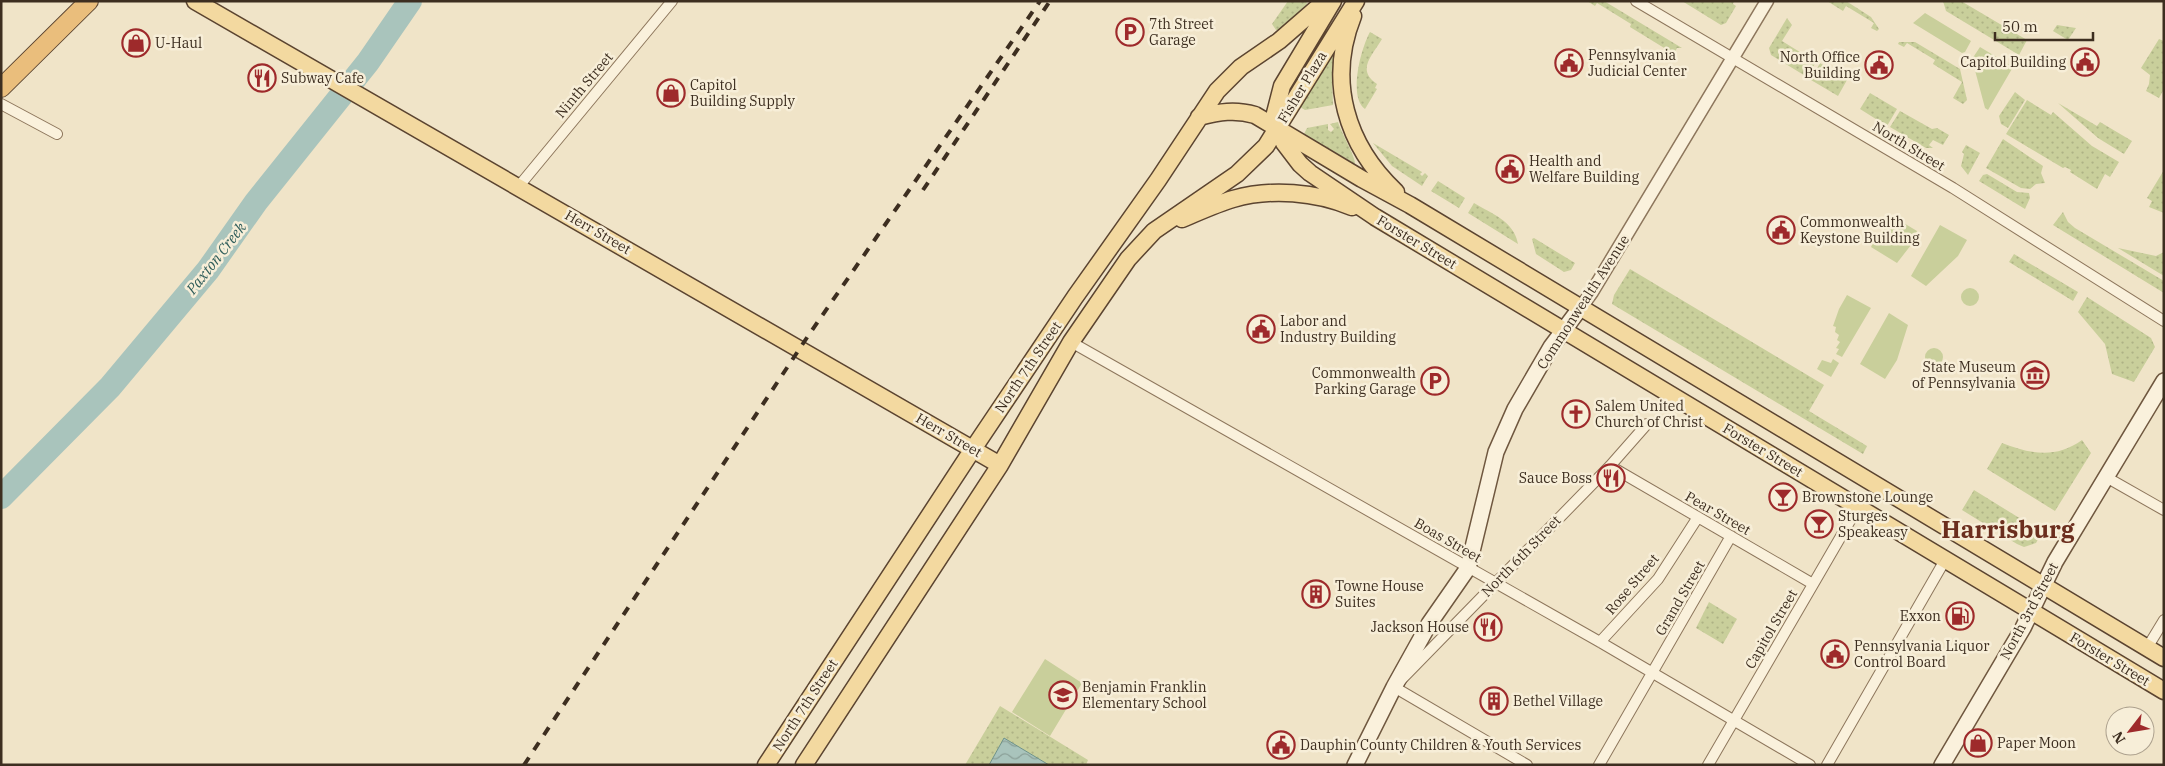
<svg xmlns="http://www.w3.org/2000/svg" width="2165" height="766" viewBox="0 0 2165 766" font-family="'IBM Plex Serif',serif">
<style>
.grass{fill:url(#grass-dots)}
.garden{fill:#c9cf9b}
.water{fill:url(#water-waves);stroke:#6f938a}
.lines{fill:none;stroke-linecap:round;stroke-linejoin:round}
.river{stroke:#a9c4bc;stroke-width:24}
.minor-casing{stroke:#8d765c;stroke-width:12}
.tertiary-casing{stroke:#8d765c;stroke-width:15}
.secondary-casing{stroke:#6f573f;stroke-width:18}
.primary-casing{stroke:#5b4430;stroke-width:19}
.trunk-casing{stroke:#5b4430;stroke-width:20}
.minor{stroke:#faf1dc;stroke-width:10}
.tertiary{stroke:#faf1dc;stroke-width:12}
.secondary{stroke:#faf1dc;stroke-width:15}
.primary{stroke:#f3d9a0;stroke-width:16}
.trunk{stroke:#eabe7c;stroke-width:18}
.rail{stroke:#3d2e20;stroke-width:4;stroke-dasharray:9 9;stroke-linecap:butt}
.labels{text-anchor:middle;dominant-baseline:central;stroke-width:5;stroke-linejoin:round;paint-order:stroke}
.poi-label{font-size:14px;fill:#3d2e20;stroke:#f7eed8;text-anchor:start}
.street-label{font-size:14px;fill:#3d2e20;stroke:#f7eed8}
.water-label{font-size:15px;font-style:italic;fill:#2f5d5a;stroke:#f7eed8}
.town-label{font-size:24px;font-weight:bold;fill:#6b2e1e;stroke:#f7eed8}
</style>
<defs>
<pattern id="grass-dots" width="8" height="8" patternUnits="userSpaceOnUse" patternTransform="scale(1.25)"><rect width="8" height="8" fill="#c9cf9b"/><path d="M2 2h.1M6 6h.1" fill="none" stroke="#aeb285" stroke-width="1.8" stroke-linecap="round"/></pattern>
<pattern id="water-waves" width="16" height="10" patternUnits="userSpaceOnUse" patternTransform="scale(1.25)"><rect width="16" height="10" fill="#a9c4bc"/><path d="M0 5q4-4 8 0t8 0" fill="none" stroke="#8ba098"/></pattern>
</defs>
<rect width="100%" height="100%" fill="#f0e4c8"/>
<path class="grass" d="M1288 1H1306L1307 4 1280 30H1276L1272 24Z
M1587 1H1604L1682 48H1677L1674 54 1630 27 1631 24 1597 3 1595 6Z
M1682 1H1734L1733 4 1736 6 1726 23 1721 25Z
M1827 1H1846L1871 17 1879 29 1877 31 1871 28 1874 23 1846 6 1843 11Z
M1943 1H1961L2027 40 2019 55 1946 11Z
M1787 18 1792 25 1782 41 1816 62 1807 77 1771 55 1769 48Z
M2057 25 2076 28 2068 40 2053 31Z
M1370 32 1382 39C1372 56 1356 70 1377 84L1375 88 1377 89 1365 109C1348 97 1361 48 1370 32Z
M2159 39 2164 41V89L2159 98 2146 91 2149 84 2150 75 2141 68Z
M1899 42H1915L1960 69 1967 100 1963 104 1953 98 1962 82 1933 64 1935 60 1907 43 1904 47 1898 44Z
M1332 53 1335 54 1332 79 1333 105 1305 110 1300 107Z
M1820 63 1847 80 1838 96 1811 80Z
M2015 92 2025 100 2008 128 2001 124 1999 116Z
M1870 93 1897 109 1887 126 1860 109Z
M2027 100 2051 115 2053 112 2092 146 2119 162 2110 177 2105 174 2097 189 2070 172 2071 170 2065 167 2063 168 2006 134Z
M2058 103 2097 126 2100 122 2132 141 2124 154 2098 138Z
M1900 111 1932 129 1937 128 1949 135 1943 145 1933 140 1929 145 1933 148H1926L1890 127Z
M1338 122C1341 132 1356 158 1355 164L1304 134 1307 128 1328 124V130L1331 132 1334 129 1330 124Z
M2003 139 2043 166 2041 173 2045 183 2036 184 2030 189 2021 188 1986 168Z
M1373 143 1422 172 1420 174 1422 176 1425 173 1428 176 1422 186 1392 166Z
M1966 145 1980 153 1968 175 1961 166 1964 154 1962 152Z
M2164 170V213L2149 207 2152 201 2147 198Z
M1987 174 2017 192 2029 193 2030 198 2025 209 1979 181 1983 175Z
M1438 181 1465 198 1459 208 1431 191Z
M1474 203C1492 214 1514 221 1518 244L1468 213Z
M2063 212 2068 222 2075 228 2164 281V293L2053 225Z
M1534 238 1575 263 1571 270 1564 272 1536 254 1532 239Z
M2118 248 2156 256 2164 252V276Z
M2014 254 2078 292 2073 301 2009 262Z
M1630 269 1824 385 1809 411 1867 446 1863 454 1612 304 1614 295Z
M2087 297 2151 338 2155 347 2134 382 2112 374 2105 344 2078 312Z
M2082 440 2091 453 2055 511 1987 469 2002 443C2030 454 2056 459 2082 440Z
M1974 490 2042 532 2036 543 2024 547 2017 544 1962 510Z
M1709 602 1737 619 1723 644 1696 628Z
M1000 706 1088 760 1086 765H965Z"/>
<path class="garden" d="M1925 13 1971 41 1965 52 1962 53 1913 23Z
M1980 47 2013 67 1988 110 1985 108 1972 59Z
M1892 216 1917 231 1911 245 1897 263 1871 247 1873 243 1876 244Z
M1940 225 1967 240 1958 256 1926 286 1911 276Z
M1961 297a9 9 0 1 1 18 0a9 9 0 1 1-18 0Z
M1847 295 1871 308 1842 357 1836 354 1839 349 1836 348 1840 342 1837 340 1839 335 1835 332 1836 327 1833 326 1839 309Z
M1889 313 1908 325 1897 360 1885 379 1860 364Z
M1925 357a9 9 0 1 1 18 0a9 9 0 1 1-18 0Z
M1833 359 1839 363 1831 377 1817 369 1822 360 1831 363Z
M1045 659 1082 683 1050 736 1012 712Z"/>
<path class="water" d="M1004 738 1049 765H989Z"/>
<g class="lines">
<path class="river" d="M1 497 110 387 208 270 256 202 368 62 410 1"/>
<g class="minor-casing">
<path id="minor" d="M1636 1 1953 188 2164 321
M1 104 57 134
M519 186 672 1
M1071 342 1600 642 1810 765
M1610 466 1813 584
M2106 477 2164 510
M1600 642 1658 579 1698 517
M2147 648 2164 620
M1527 765 1394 687 1610 466 1647 424
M1599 765 1731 536
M1708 765 1858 507
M1827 765 1945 560"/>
</g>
<g class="tertiary-casing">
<path id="tertiary" d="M1581 307 1592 292 1767 1"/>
</g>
<g class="secondary-casing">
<path id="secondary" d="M1355 765 1394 687 1429 624 1468 568 1496 452 1515 409 1551 347 1581 307
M1942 765 2023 628 2055 562 2164 381"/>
</g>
<g class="primary-casing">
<path id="primary" d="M195 1 1000 465
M1333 1 1282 86 1274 117 1284 143 1300 164 1310 173 1375 217 2164 691
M1353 16C1327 81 1346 145 1396 192
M1199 117C1219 112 1235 109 1255 115L1362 179 1410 205 2164 658
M1182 219C1199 212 1216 204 1233 199 1271 188 1316 192 1352 207
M766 765 973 449 1075 297 1158 180 1217 91 1241 67 1279 41 1325 1
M804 765 1000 465 1071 342 1128 259 1154 231 1237 174 1266 146 1356 1"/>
</g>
<g class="trunk-casing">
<path id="trunk" d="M1 88 89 1"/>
</g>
<use href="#minor" class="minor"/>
<use href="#tertiary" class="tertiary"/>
<use href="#secondary" class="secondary"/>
<use href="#primary" class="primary"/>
<use href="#trunk" class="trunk"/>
<path class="rail" d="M923 190 1050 1
M524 765 808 336 1040 1"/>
</g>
<defs>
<g id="parking-ring" transform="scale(1.4375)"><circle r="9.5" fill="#f7eed8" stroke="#9e2a2b" stroke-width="1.5"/><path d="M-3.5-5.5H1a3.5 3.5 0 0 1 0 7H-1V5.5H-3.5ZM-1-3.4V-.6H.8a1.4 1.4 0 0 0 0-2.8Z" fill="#9e2a2b"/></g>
<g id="shop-ring" transform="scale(1.4375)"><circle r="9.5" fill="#f7eed8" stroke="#9e2a2b" stroke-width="1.5"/><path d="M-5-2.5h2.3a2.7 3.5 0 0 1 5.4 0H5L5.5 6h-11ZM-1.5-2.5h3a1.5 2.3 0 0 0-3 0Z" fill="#9e2a2b"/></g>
<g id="civic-ring" transform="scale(1.4375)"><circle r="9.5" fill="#f7eed8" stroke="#9e2a2b" stroke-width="1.5"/><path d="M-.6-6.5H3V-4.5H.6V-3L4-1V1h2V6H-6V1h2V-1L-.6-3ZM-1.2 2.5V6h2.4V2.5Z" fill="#9e2a2b"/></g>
<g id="restaurant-ring" transform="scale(1.4375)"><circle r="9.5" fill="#f7eed8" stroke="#9e2a2b" stroke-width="1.5"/><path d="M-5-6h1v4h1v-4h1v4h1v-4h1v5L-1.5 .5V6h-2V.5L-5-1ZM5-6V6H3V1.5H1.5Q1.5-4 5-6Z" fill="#9e2a2b"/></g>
<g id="museum-ring" transform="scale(1.4375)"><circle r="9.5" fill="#f7eed8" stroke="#9e2a2b" stroke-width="1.5"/><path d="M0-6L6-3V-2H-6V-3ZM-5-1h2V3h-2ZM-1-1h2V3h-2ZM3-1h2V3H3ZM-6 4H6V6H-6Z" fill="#9e2a2b"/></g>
<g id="church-ring" transform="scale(1.4375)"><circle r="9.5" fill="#f7eed8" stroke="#9e2a2b" stroke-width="1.5"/><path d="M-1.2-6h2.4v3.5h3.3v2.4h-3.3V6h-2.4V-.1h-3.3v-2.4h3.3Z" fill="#9e2a2b"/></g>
<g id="bar-ring" transform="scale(1.4375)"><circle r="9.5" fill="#f7eed8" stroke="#9e2a2b" stroke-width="1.5"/><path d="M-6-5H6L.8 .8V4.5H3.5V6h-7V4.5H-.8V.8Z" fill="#9e2a2b"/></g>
<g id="building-ring" transform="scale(1.4375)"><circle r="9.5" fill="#f7eed8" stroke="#9e2a2b" stroke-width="1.5"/><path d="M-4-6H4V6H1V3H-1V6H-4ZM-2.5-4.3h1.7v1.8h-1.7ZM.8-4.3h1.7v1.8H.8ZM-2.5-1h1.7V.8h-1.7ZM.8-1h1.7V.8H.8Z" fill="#9e2a2b"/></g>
<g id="fuel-ring" transform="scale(1.4375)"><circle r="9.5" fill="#f7eed8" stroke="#9e2a2b" stroke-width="1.5"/><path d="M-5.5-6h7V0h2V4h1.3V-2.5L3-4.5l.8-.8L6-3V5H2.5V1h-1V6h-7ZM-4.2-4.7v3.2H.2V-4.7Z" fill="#9e2a2b"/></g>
<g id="school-ring" transform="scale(1.4375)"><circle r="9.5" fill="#f7eed8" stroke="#9e2a2b" stroke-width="1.5"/><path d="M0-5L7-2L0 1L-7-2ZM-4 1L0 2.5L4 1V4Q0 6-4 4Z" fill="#9e2a2b"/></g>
</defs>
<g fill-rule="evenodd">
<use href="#parking-ring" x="1130" y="32"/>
<use href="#shop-ring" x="136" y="43"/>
<use href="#civic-ring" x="2085" y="62"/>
<use href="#civic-ring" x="1569" y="63"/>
<use href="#civic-ring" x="1879" y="65"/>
<use href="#restaurant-ring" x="262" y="78"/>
<use href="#shop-ring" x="671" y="93"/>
<use href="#civic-ring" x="1510" y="169"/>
<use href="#civic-ring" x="1781" y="230"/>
<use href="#civic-ring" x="1261" y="329"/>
<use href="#museum-ring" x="2035" y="375"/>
<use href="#parking-ring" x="1435" y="381"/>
<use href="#church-ring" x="1576" y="414"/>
<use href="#restaurant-ring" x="1611" y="478"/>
<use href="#bar-ring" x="1783" y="497"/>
<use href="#bar-ring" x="1819" y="524"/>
<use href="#building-ring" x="1316" y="594"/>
<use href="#fuel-ring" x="1960" y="616"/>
<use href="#restaurant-ring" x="1488" y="627"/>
<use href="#civic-ring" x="1835" y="654"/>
<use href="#school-ring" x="1063" y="695"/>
<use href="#building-ring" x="1494" y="701"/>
<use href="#shop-ring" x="1978" y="743"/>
<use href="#civic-ring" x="1281" y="745"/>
</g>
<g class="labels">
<g class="poi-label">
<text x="1149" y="24">7th Street<tspan x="1149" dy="16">Garage</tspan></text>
<text x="155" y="43">U-Haul</text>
<text x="1588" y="55">Pennsylvania<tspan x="1588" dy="16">Judicial Center</tspan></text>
<text x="1860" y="57" text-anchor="end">North Office<tspan x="1860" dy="16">Building</tspan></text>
<text x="2066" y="62" text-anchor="end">Capitol Building</text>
<text x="281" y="78">Subway Cafe</text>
<text x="690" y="85">Capitol<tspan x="690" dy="16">Building Supply</tspan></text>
<text x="1529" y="161">Health and<tspan x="1529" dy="16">Welfare Building</tspan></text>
<text x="1800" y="222">Commonwealth<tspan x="1800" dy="16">Keystone Building</tspan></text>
<text x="1280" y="321">Labor and<tspan x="1280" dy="16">Industry Building</tspan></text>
<text x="2016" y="367" text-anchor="end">State Museum<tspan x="2016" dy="16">of Pennsylvania</tspan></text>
<text x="1416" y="373" text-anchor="end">Commonwealth<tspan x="1416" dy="16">Parking Garage</tspan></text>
<text x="1595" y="406">Salem United<tspan x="1595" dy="16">Church of Christ</tspan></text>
<text x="1592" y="478" text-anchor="end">Sauce Boss</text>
<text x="1802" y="497">Brownstone Lounge</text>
<text x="1838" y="516">Sturges<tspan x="1838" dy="16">Speakeasy</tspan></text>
<text x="1335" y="586">Towne House<tspan x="1335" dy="16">Suites</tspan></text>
<text x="1941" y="616" text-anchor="end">Exxon</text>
<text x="1469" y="627" text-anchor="end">Jackson House</text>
<text x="1854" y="646">Pennsylvania Liquor<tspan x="1854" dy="16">Control Board</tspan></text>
<text x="1082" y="687">Benjamin Franklin<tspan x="1082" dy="16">Elementary School</tspan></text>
<text x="1513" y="701">Bethel Village</text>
<text x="1997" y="743">Paper Moon</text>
<text x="1300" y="745">Dauphin County Children &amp; Youth Services</text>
</g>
<g class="street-label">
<text transform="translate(584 85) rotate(-50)">Ninth Street</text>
<text transform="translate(1302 87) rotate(-59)">Fisher Plaza</text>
<text transform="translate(1909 146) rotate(31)">North Street</text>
<text transform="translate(598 232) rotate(30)">Herr Street</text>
<text transform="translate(1417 242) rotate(31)">Forster Street</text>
<text transform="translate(1583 302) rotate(-57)">Commonwealth Avenue</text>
<text transform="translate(1028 367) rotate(-56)">North 7th Street</text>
<text transform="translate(949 435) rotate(30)">Herr Street</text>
<text transform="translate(1763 450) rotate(31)">Forster Street</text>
<text transform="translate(1718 513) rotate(30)">Pear Street</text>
<text transform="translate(1448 540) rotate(30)">Boas Street</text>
<text transform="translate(1521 556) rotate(-46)">North 6th Street</text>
<text transform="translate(1632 584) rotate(-50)">Rose Street</text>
<text transform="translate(1680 598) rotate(-60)">Grand Street</text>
<text transform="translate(2029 611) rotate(-62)">North 3rd Street</text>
<text transform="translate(1771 629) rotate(-60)">Capitol Street</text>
<text transform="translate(2110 659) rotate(31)">Forster Street</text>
<text transform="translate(805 705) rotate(-57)">North 7th Street</text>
</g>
<g class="water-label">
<text transform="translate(216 258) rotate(-52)">Paxton Creek</text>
</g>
<g class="town-label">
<text x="2008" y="529">Harrisburg</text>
</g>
</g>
<rect width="2165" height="766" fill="none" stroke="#3d2e20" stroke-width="5"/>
<g transform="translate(2130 731) rotate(239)"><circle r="24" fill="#f7eed8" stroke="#ada18e"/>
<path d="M0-4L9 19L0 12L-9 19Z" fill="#9e2a2b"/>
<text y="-8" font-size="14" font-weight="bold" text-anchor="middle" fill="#3d2e20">N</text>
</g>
<path d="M1995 32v8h98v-8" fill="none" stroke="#3d2e20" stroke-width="2.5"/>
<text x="2002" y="32" font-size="15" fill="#3d2e20" stroke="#f7eed8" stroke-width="4" paint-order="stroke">50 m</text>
</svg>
